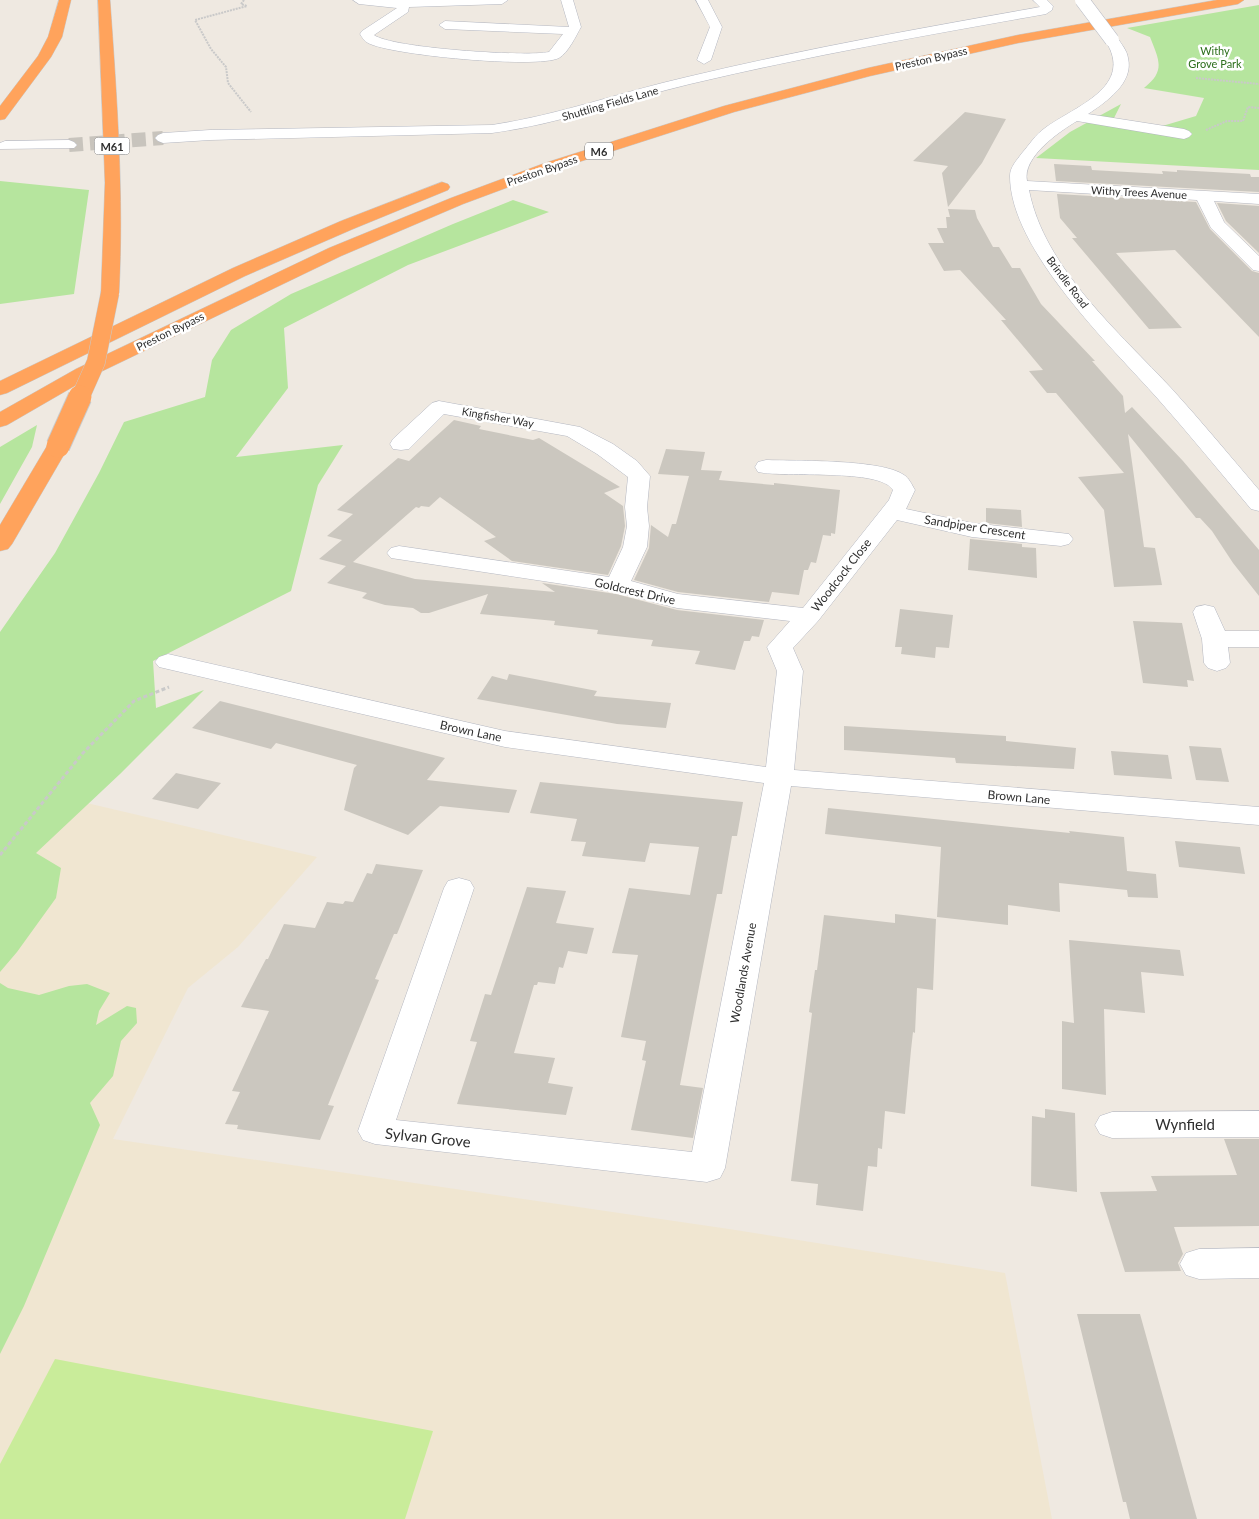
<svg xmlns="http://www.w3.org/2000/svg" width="1259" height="1519" viewBox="0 0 1259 1519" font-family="Lato,sans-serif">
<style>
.education{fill:#f0e6d1}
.green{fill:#b6e59e}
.pitch{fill:#c9ec9a}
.building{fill:#cbc7bf}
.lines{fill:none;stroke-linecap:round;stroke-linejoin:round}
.minor-tunnel{stroke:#c8c4bd;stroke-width:14;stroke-dasharray:14 7;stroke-linecap:butt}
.minor-casing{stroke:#b4b7c1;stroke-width:1}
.highway-casing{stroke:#c9c9c9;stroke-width:1}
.path-far1{stroke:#c9c9c9;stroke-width:2;stroke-dasharray:2 1;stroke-linecap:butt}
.path{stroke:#c9c9c9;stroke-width:3;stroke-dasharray:4 2.5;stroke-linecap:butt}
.minor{fill:#fff;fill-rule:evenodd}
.highway{fill:#ffa35c;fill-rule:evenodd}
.minor-bridge-casing{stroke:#b4b7c1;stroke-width:15;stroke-linecap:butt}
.highway-bridge-far1-casing{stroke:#c9c9c9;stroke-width:19;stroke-linecap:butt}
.highway-bridge-casing{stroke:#c9c9c9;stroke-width:25;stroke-linecap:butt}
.minor-bridge{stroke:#fff;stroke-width:14}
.highway-bridge-far1{stroke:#ffa35c;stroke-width:18}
.highway-bridge{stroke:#ffa35c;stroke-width:23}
.labels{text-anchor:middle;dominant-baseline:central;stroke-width:5;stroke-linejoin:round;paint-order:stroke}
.far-park-label{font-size:11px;fill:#2c6e1b;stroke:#fff}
.far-street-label{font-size:11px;fill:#2e2e2e;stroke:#fff}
.shield{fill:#fff;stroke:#6d6d6d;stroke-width:1}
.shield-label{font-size:11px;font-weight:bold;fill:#2e2e2e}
.street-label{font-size:12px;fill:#2e2e2e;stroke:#fff}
.near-street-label{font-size:15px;fill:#2e2e2e;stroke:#fff}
</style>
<rect width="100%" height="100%" fill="#efe9e1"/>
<path class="education" d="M74 800 317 857 238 947 188 988 113 1139 729 1229 1005 1273 1052 1519H0V876Z"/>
<path class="green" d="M1259 5V170L1036 158 1070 132 1121 104 1114 118 1159 127 1196 116 1204 98 1144 88C1166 71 1159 60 1150 37L1127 28Z
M0 181 89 190 74 294 0 304Z
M513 200 549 212 408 265 284 328 288 388 236 457 343 445 318 485 291 591 153 661 156 708 204 690 120 774 36 853 61 868 56 898 17 952 0 972V632L55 553 99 473 124 422 205 397 212 360 231 330 291 294 453 224Z
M37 425 32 447 0 504V447Z
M0 983 8 988 39 995 69 986 87 984 110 993 99 1011 96 1025 127 1006 136 1008 137 1023 121 1041 113 1076 90 1103 100 1125 24 1306 0 1354Z"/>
<path class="pitch" d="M55 1359 433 1431 405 1519H0V1464Z"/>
<path class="building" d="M965 112 1006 119 982 163 948 207 942 173 948 166 913 161Z
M1054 164 1091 166 1092 170 1163 174 1162 171 1177 172V170L1250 174 1251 177H1259V192L1056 181Z
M1057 194 1196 202 1210 229 1252 271 1259 273V337L1175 250 1116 253 1182 328 1149 329 1072 238H1077L1060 218Z
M1217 203 1259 206V253L1226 221Z
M948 209 975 210 977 218 993 247H999L1012 268H1020L1041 304 1095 361H1092L1123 396 1125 413 1132 407 1183 461 1259 550V596L1233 563 1212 531 1200 518H1196L1128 434 1144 547 1155 548 1162 585 1114 587 1104 510 1078 477 1124 473 1056 393H1047L1029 371 1043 370 1001 320H1006L960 270 944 271 928 243H944L937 228H947L946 217H950Z
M454 420 481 426 479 429 533 440 539 438 620 487 604 493 623 506 625 526 621 546 608 575 512 561 484 541 496 537 440 497 429 507 421 506 419 508 416 507 353 562 415 579 555 592 542 583 616 594 677 610 764 620 759 637 752 636 750 641H744L735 670 695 664 700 651 651 646 653 640 597 634 598 630 554 625 555 621 480 614 488 594 429 613H421L413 608 385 605 362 598 367 593 327 583 346 566 319 559 342 540 327 536 353 514 337 510 398 458 409 461Z
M666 449 705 452 701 470 722 471 719 480 774 485V483L840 490 835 534 831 533V536L823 535 816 563 811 562 808 570H804L799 595 772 592 769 602 678 592 634 580 649 548 651 525 668 537 672 524H676L689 476 658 474Z
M986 508 1021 510 1022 527 986 523Z
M970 539 1022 544V547L1036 548 1037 578 968 570Z
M900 609 953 615 949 648 936 647 935 658 901 654 902 647H895Z
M1133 621 1182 623 1194 681 1187 680 1188 687 1143 683Z
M509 674 597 691 594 696 671 703 666 728 617 724 477 699 492 676 507 680Z
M220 701 445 758 427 780 517 790 509 813 440 806 408 835 344 810 354 768 357 765 276 743 271 749 192 728Z
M844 726 1006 736V741L1076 748 1074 769 956 763 955 758 844 750Z
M1189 746 1221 748 1229 782 1196 780Z
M1111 751 1168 755 1172 779 1114 775Z
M176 773 221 783 198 809 152 799Z
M540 782 743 802 737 836H732L722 894H717L680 1085 703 1088 693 1138 631 1130 646 1061 642 1060 646 1041 621 1037 638 955 612 953 629 888 690 895 699 847 650 843 645 862 582 856 586 842 571 841 577 819 530 813Z
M828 808 1070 833 1069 831 1124 837 1127 871 1156 874 1158 898 1128 897 1127 890 1059 883 1060 912 1008 905V925L937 917 941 847 825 834Z
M1175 841 1240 847 1245 874 1179 867Z
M376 864 423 870 397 934H394L375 979 379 980 328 1105 334 1106 320 1140 237 1129 238 1125 225 1124 240 1092 232 1091 269 1011 241 1007 266 959H268L284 924 315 928 327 902 343 904 345 901 353 902 367 873 372 874Z
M527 887 566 891 556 923 594 928 587 954 568 951 563 968 559 967 555 984 538 982 537 985H534L514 1053 555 1058 548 1083 573 1087 566 1115 457 1104 477 1042 470 1041 485 994 491 995Z
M895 914 936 919 933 990 917 988 915 1033 913 1032 911 1050 905 1114 885 1111 882 1149 878 1148 877 1167 868 1166 863 1211 816 1205 818 1184 791 1181 812 1013 809 1012 815 970H817L824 915 895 923Z
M1069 940 1180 950 1184 976 1141 972 1145 1013 1104 1009 1106 1095 1062 1089V1021L1074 1023Z
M1045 1109 1075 1113 1077 1192 1031 1186 1032 1116 1045 1118Z
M1224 1139H1259V1226L1174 1227 1183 1254 1178 1263 1181 1271 1125 1272 1100 1192 1157 1191 1151 1176 1237 1175Z
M1077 1314H1140L1197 1519H1130L1126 1502H1123Z"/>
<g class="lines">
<path class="minor-tunnel" d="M69 145 163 138"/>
<g class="minor-casing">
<path id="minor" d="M353 0H508L502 4 409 7 408 12 374 35C391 48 526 57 549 52L563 34 445 29 439 25 445 21 569 27 561 0H573L581 27C576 36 568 53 559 58 537 69 390 55 368 43 364 41 362 37 360 34L362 31 397 8 359 4Z
M696 0H708L722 27 711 60 704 64 697 60 710 27Z
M1033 0H1047L1053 6 1052 10 1046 14C927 35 808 56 690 84 623 100 560 124 492 133L210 140 163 143 158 141 155 138 158 135 163 133 210 130 492 125C559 115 621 92 687 77 804 49 922 28 1040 7Z
M1112 36 1117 37C1121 44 1127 50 1128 58 1134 83 1106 102 1088 114L1184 129 1189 131 1192 134 1189 137 1184 139 1077 121C1060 131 1022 157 1027 181L1259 194V204L1214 201 1224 222 1259 256V271L1253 270 1211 228 1197 200 1029 190C1044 268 1120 333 1172 389 1202 422 1230 456 1259 490V511L1251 509C1220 472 1190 435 1158 399 1111 346 1010 250 1010 176 1010 167 1017 160 1022 153 1030 144 1035 135 1045 128 1075 106 1136 87 1105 40Z
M69 140 74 142 77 145 74 148 0 149V143L5 141Z
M439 401 580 427 613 444 637 461 650 476 647 507 649 526 647 547 631 581 678 594 803 608 889 500 893 490C880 468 785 478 758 472L755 467 758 462 766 460C795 461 882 459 904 475 909 478 912 485 915 490L906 509 972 523 1069 534 1073 539 1069 544 1061 546 972 537 897 520 818 621 793 648 803 671 794 770 1259 807V825L791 786 725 1168 720 1178 707 1182 375 1144 363 1140 358 1131 444 888 448 881 459 878 470 881 474 888 396 1120 692 1152 764 783 505 747 159 667 155 662 159 657 168 654 505 731 766 767 777 671 767 647 790 621 677 608 616 592 391 558 387 553 391 548 399 546 609 577 623 547 627 526 625 507 628 477 597 454 567 436 444 414 409 449 401 450 393 449 390 444 393 439 432 403Z
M1205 605 1214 607 1225 631H1259V647H1228L1230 663 1226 668 1217 671 1208 668 1204 663 1202 639 1193 612 1196 607Z
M1259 1111V1137L1112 1138 1100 1134 1095 1125 1100 1116 1112 1112Z
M1259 1248V1278L1199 1279 1186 1275 1180 1264 1186 1253 1199 1249Z"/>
</g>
<g class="highway-casing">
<path id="highway" d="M59 0H71L62 37 51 57 5 119 0 120V106L38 56 48 37Z
M98 0H110C117 98 124 195 119 293L116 297 110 298 104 297 101 293 105 183Z
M1217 0H1244L1238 4 1018 43 870 76 734 112 557 169 463 204 341 256 90 377 7 425 0 427V412L76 369 329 248 451 198 545 163 724 106 868 68 1018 35Z
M442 182 448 184 450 187 448 190 353 229 245 276 7 393 0 395V381L233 268 341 221Z
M58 440 66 441 69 446 12 544 8 549 0 551V525L47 446 50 441Z"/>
</g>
<path class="path-far1" d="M244 0 241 4 247 6 195 20 211 49 226 67 228 83 251 112
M1196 78 1259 84
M1206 130 1227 121H1243L1248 107 1259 108"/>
<path class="path" d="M0 855 83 753 134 701 169 687"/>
<use href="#minor" class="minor"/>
<use href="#highway" class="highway"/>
<g class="minor-bridge-casing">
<path id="minor-bridge" d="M1082 0 1112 40"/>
</g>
<g class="highway-bridge-far1-casing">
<path id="highway-bridge-far1" d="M80 398 96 362 110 293"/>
</g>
<g class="highway-bridge-casing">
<path id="highway-bridge" d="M58 446 80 397"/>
</g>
<use href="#minor-bridge" class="minor-bridge"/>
<use href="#highway-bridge-far1" class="highway-bridge-far1"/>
<use href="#highway-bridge" class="highway-bridge"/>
</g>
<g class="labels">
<g class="far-park-label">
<text x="1215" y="50">Withy<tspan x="1215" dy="13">Grove Park</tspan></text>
</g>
<g class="far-street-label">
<text transform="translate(931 58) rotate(-13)">Preston Bypass</text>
<text transform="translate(610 103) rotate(-16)">Shuttling Fields Lane</text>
<text transform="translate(542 170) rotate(-19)">Preston Bypass</text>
<text transform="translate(1139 192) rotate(3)">Withy Trees Avenue</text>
<text transform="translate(1068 282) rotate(53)">Brindle Road</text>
<text transform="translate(170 331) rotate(-26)">Preston Bypass</text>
<text transform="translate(498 417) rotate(10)">Kingfisher Way</text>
</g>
<g class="shield">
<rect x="94.5" y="137.5" width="35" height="17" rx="4"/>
<rect x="585" y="142.5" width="28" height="17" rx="4"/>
</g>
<g class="shield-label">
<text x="112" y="146">M61</text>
<text x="599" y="151">M6</text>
</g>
<g class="street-label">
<text transform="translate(975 527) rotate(9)">Sandpiper Crescent</text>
<text transform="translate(841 575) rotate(-52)">Woodcock Close</text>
<text transform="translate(635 591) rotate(13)">Goldcrest Drive</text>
<text transform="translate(471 731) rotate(12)">Brown Lane</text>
<text transform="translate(1019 797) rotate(5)">Brown Lane</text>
<text transform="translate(743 973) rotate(-80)">Woodlands Avenue</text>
</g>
<g class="near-street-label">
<text x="1185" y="1124">Wynfield</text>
<text transform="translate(428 1137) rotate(6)">Sylvan Grove</text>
</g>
</g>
</svg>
